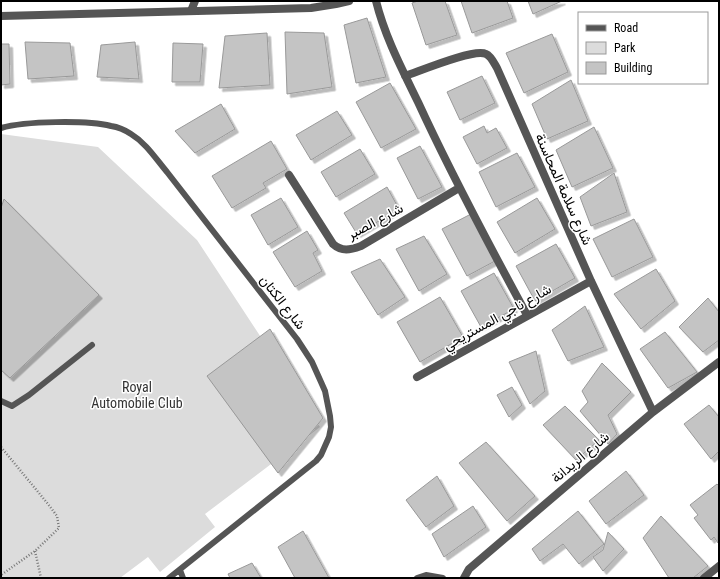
<svg xmlns="http://www.w3.org/2000/svg" width="720" height="579" viewBox="0 0 720 579" font-family="'Roboto Condensed',Vazirmatn,sans-serif">
<style>
.green{fill:#dcdcdc}
.building{fill:#c4c4c4;stroke:#999;filter:url(#shadow)}
.lines{fill:none;stroke-linecap:round;stroke-linejoin:round}
.path{stroke:#777;stroke-width:2.5;stroke-dasharray:1 2;stroke-linecap:butt}
.service{stroke:#555;stroke-width:6}
.minor{stroke:#555;stroke-width:8}
.labels{text-anchor:middle;dominant-baseline:central;stroke-width:3;stroke-linejoin:round;paint-order:stroke}
.street-label{font-size:14px;fill:#000;stroke:#fff}
.park-label{font-size:14px;fill:#333;stroke:#fff}
</style>
<defs>
<filter id="shadow"><feDropShadow dx="3.5" dy="3.5" stdDeviation="0" flood-color="#0004"/></filter>
</defs>
<rect width="100%" height="100%" fill="#fff"/>
<path class="green" d="M1 134 98 147 197 240 320 427 205 514 215 527 160 572 148 557 120 578H1Z"/>
<path class="building" d="M418 1H445L457 35 426 45 412 3Z
M461 1H507L513 18 472 33Z
M528 1H562L533 14Z
M367 18 386 77 356 83 344 25Z
M285 32 324 33 332 87 287 94Z
M267 33 270 85 219 88 225 36Z
M552 34 568 72 524 93 506 53Z
M25 42 70 43 74 76 28 79Z
M135 42 139 79 97 77 101 45Z
M173 43 203 44 200 82H172Z
M1 44H9L10 84 1 85Z
M482 76 495 103 460 120 447 92Z
M571 80 588 121 547 139 532 104Z
M390 83 416 129 381 148 356 102Z
M221 104 235 129 195 153 175 131Z
M337 111 352 135 311 160 296 135Z
M484 126 487 133 496 128 507 148 477 164 463 137Z
M594 127 613 168 572 187 556 150Z
M271 141 287 169 263 183 266 188 232 208 212 176Z
M420 146 442 187 418 199 397 158Z
M360 149 375 174 336 197 321 172Z
M517 153 535 187 496 207 479 172Z
M614 173 627 212 591 226 580 197Z
M387 187 399 209 357 234 344 213Z
M281 198 298 227 268 245 251 215Z
M537 198 555 229 515 253 497 222Z
M4 199 99 295 10 378 1 370V208Z
M471 214 495 261 467 276 442 229Z
M634 219 653 257 612 277 593 239Z
M307 231 318 250 313 253 322 271 295 287 273 252Z
M424 236 447 274 419 291 396 249Z
M556 244 575 278 535 301 516 266Z
M380 259 405 297 378 315 351 272Z
M656 269 675 301 641 329 614 294Z
M494 273 514 309 481 327 461 291Z
M440 297 463 337 420 362 397 322Z
M708 298 719 312V340L703 352 679 327Z
M585 306 604 347 568 361 552 330Z
M270 329 323 418 278 473 207 376Z
M665 332 697 372 668 388 640 349Z
M536 351 545 391 530 404 509 362Z
M602 363 631 392 608 415 617 434 608 444 580 411 588 402 582 391Z
M512 387 522 405 509 417 497 395Z
M709 405 719 417V451L711 459 684 424Z
M565 406 599 440 576 460 543 425Z
M486 442 535 496 507 521 459 463Z
M626 471 644 495 606 524 589 501Z
M437 476 454 506 426 527 406 500Z
M717 484 719 486 718 543 714 537 711 540 694 518 698 515 690 505Z
M473 506 486 527 444 557 432 534Z
M578 511 604 544 579 564 563 544 540 561 532 549Z
M661 516 708 566 693 578H669L643 538Z
M303 531 329 578H295L278 547Z
M608 532 624 549 603 571 593 557 603 550Z
M252 563 261 578H230L228 574Z"/>
<g class="lines">
<path class="path" d="M1 447 48 504 57 516 59 528 35 551 1 575
M35 551 41 578"/>
<path class="service" d="M1 128C25 121 87 120 111 126 118 127 125 130 131 134 146 143 156 159 167 172L297 339 312 362 321 382 325 391 330 416 331 427 329 437 321 455 316 461 169 578
M1 401 12 406 29 395 92 345
M180 570 183 578
M417 578 426 575 443 578"/>
<path class="minor" d="M376 1C385 37 402 69 418 102 451 174 489 245 527 315
M191 11 195 1
M1 16 311 8 336 4 349 1
M405 76C420 71 474 48 486 54 491 56 494 63 497 68L591 281 653 412
M289 175 333 244C342 252 350 250 361 246L459 188
M417 377 591 281
M464 578 469 569 653 412 719 362
M704 578 719 566"/>
</g>
<g class="labels">
<g class="street-label">
<text transform="translate(564 189) rotate(66)">شارع سلامة المحاسنة</text>
<text transform="translate(375 221) rotate(-28)">شارع الصبر</text>
<text transform="translate(283 302) rotate(52)">شارع الكتان</text>
<text transform="translate(497 317) rotate(-29)">شارع ناجي المستريحي</text>
<text transform="translate(580 457) rotate(-40)">شارع الريدانة</text>
</g>
<g class="park-label">
<text x="137" y="387">Royal<tspan x="137" dy="16">Automobile Club</tspan></text>
</g>
</g>
<rect width="720" height="579" fill="none" stroke="#000000" stroke-width="4"/>
<rect x="578" y="12" width="130" height="72" fill="#ffffff" stroke="#999999"/>
<rect x="586" y="25" width="20" height="6" fill="#555555" stroke="#999999"/>
<text x="614" y="32" font-size="12" fill="#000000">Road</text>
<rect x="586" y="42" width="20" height="12" fill="#dcdcdc" stroke="#999999"/>
<text x="614" y="52" font-size="12" fill="#000000">Park</text>
<rect x="586" y="62" width="20" height="12" fill="#c4c4c4" stroke="#999999"/>
<text x="614" y="72" font-size="12" fill="#000000">Building</text>
</svg>
